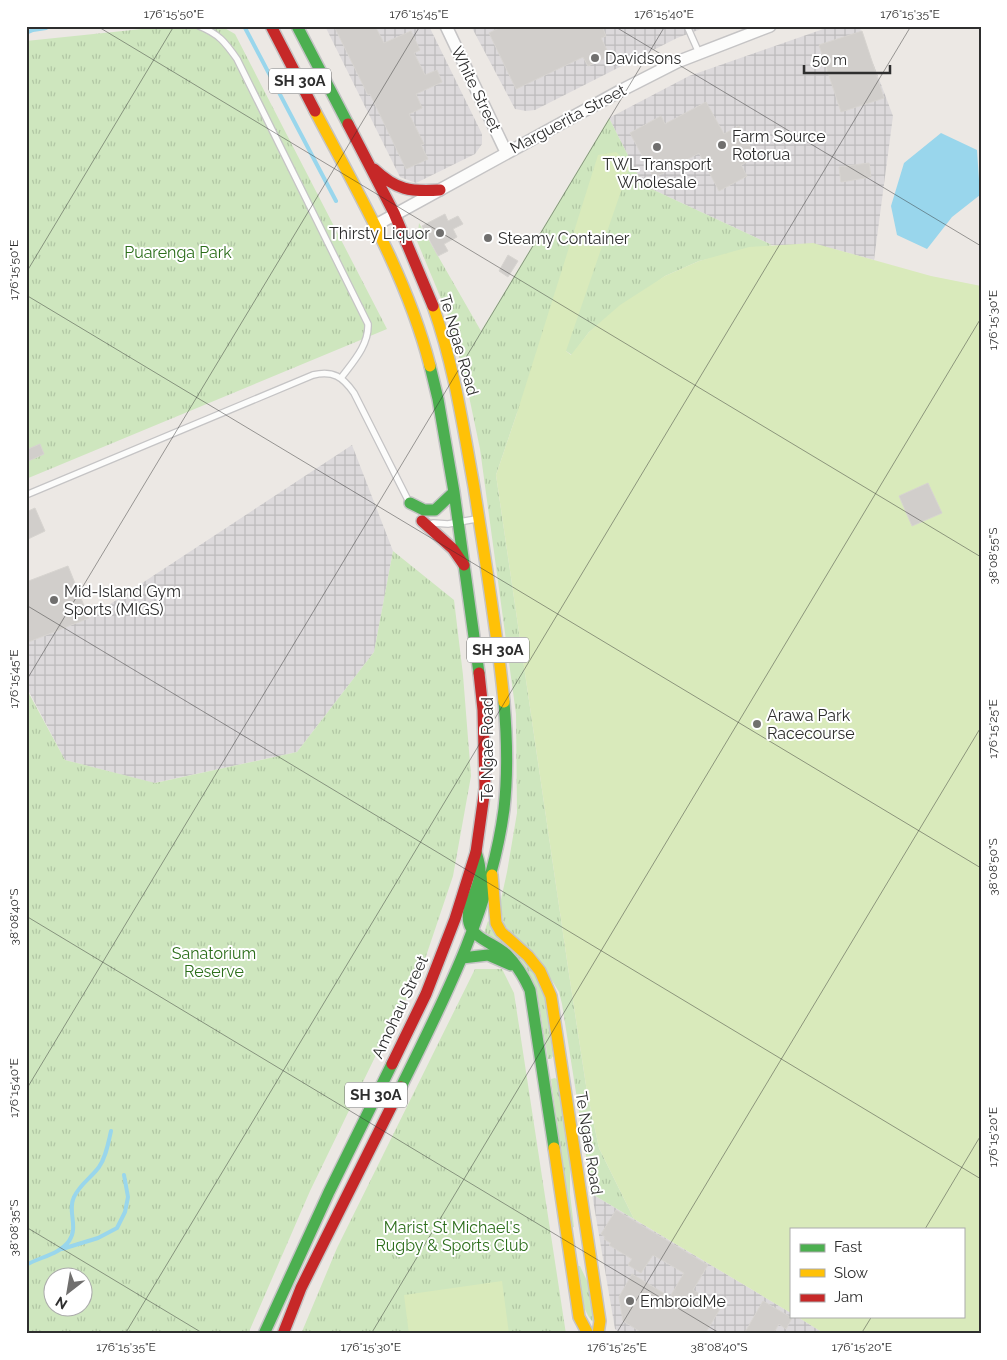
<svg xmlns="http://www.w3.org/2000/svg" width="1007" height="1360" viewBox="0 0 1007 1360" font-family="Raleway,sans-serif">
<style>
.industrial{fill:url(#industrial-grid)}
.grass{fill:url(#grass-tufts);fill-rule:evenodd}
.pitch{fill:#d9eabb}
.water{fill:#99d6ec}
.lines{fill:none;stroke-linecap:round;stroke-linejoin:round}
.stream{stroke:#99d6ec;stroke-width:4}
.building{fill:#d1cecb;stroke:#d7d4d0}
.lane-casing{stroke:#c5c4c5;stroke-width:8}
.street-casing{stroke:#c5c4c5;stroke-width:14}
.fast-casing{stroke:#c5c4c5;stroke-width:14}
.slow-casing{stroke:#c5c4c5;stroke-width:14}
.jam-casing{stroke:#c5c4c5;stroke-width:14}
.lane{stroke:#fcfcfb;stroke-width:5.5}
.street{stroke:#fcfcfb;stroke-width:11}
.fast{stroke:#4caf50;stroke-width:11}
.slow{stroke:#ffc107;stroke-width:11}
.jam{stroke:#c62828;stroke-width:11}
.ticks{fill:none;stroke:#2e2e2e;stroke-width:1;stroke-opacity:0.45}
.poi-dot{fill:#706f6e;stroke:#fff;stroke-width:2}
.labels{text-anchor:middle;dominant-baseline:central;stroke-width:4;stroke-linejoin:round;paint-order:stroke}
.shield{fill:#fff;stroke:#6d6d6d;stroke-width:1}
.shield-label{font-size:15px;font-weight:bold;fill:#2e2e2e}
.poi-label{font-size:16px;fill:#2e2e2e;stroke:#fff;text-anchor:start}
.street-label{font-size:16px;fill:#2e2e2e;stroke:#fff}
.park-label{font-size:16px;fill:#2c6e1b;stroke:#fff}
.neatline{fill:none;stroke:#2e2e2e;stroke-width:2}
.ticks-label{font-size:12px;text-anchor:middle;fill:#2e2e2e}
</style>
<defs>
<pattern id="industrial-grid" width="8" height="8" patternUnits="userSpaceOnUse" patternTransform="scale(1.25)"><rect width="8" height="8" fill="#dcd9db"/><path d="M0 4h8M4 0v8" fill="none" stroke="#bdbbbc"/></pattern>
<pattern id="grass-tufts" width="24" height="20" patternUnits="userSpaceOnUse" patternTransform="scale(1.25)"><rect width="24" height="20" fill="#cee6be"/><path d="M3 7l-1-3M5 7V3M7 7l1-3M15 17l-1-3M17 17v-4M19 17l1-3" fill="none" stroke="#b1c6a4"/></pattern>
</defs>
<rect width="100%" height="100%" fill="#ece8e4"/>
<path class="industrial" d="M325 26H429L482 134V144L475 154 416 183 400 177Z
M471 26H709L677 38 535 110 526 111 515 109Z
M832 26H859L893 116 874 260 834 249 772 245 643 185 609 118 689 76Z
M352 445 393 551 374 652 297 752 154 783 65 760 26 686V643L89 618Z
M592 1194 791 1313V1316H796L825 1334H623L615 1329Z"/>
<path class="grass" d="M171 26H221L235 34 387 329 26 479V41Z
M609 118 643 185 772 245 699 261 665 276 589 332 572 355 566 351 517 413 496 475 569 974 587 1092 599 1148 634 1219 592 1194 562 1004 559 992 536 955 504 925 500 904 507 872 517 813 516 714 480 449 465 377 447 313 417 241 419 223 481 331Z
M393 551 454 600 463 675 471 776 453 876 421 971 376 1055 310 1191 248 1334H26V688L65 760 155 783 297 752 374 652ZM52 1278H82V1308H52Z
M488 921 524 954 544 992 553 1056 551 1059H548L537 992 484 933Z
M475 969H502L514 993 566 1334H301L337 1248Z
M555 1078 558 1080 570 1163V1194L574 1227 571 1228 551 1079Z
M578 1266H580L588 1283 594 1323C580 1310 580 1284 578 1266Z"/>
<path class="pitch" d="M616 152 630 165 566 351 571 355 589 332 620 305 665 276 699 261 749 247 813 243 931 276 981 286V1334H825L796 1316H963V1229H791V1313L634 1219 599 1148 587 1092 569 974 496 475 517 413 598 155Z
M502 1281 509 1334H409L404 1295Z"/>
<path class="water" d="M941 133 977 150 980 195 952 217 927 249 897 235 891 206 904 163Z"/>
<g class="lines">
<path class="stream" d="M244 26 336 201
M26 33 33 30 46 28
M62 1249 98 1238 117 1228 125 1212 128 1197 124 1175
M26 1265C40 1257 60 1254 69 1241 79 1227 67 1211 74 1197 80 1184 91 1178 99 1167 106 1157 108 1144 111 1131"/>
</g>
<path class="building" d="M334 26H375L384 43 411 31 420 50 414 53 425 75 437 70 442 82 416 94 422 108 409 114 424 144 421 145 428 159 406 169 370 94 368 95Z
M503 26H602L606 36 601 38 610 56 588 66 583 57 516 89 489 33Z
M862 31 884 98 841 112 819 45Z
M706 102 724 134 739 126 756 157 741 165 747 176 719 191 699 153 654 178 630 133 661 116 665 124Z
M869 163 871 177 841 182 839 167Z
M445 214 448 221 458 216 463 224 453 229 457 237 444 244 448 251 438 256 422 226Z
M508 255 518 261 508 277 499 271Z
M40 444 44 454 26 462V450Z
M928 483 942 513 912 526 899 496Z
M35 508 45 531 26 540V512Z
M68 566 89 618 26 643V582Z
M616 1210 708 1265 693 1290 721 1307 705 1334H644L623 1321 619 1297 632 1274 670 1297 684 1273 653 1255 641 1273 628 1265 632 1259 609 1245 611 1243 604 1239 605 1237 601 1234Z
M763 1301 792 1318 786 1329 779 1324 773 1334H744Z"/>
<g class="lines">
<g class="lane-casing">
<path id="lane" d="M199 26C219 34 225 42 237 59L368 324C369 345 353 362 341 378
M687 26 699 53
M26 495 313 375C333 370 343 377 354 393L409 502
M433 523 448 524 476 519"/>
</g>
<g class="street-casing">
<path id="street" d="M446 26 506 152
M374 226 620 91 677 62 770 26"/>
</g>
<g class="fast-casing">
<path id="fast" d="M297 26 348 124
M430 366 438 399 454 492 479 673
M410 503 424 510H435L454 492
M476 852C478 859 481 867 480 875 478 891 465 907 469 923 473 939 496 944 507 955 517 965 524 977 530 990L554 1148
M462 958 488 955 511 965
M401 1087C445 998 491 908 504 809 508 774 507 737 504 702
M264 1334 329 1192 392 1064"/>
</g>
<g class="slow-casing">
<path id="slow" d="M315 111C358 193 407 276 430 366
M433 306C454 365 463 426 474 487 485 559 497 630 504 702
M492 875 496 923 501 932 528 956 540 971 551 996 600 1321 598 1334
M554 1148 579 1317 588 1334"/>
</g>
<g class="jam-casing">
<path id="jam" d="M271 26 315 111
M348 124 394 213 433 306
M374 169C396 190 410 192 440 190
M422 521 453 549 464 565
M392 1064 426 994 455 919 476 852 485 788 483 710 479 673
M283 1334 301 1288 401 1087"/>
</g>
<use href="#lane" class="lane"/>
<use href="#street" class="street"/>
<use href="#fast" class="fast"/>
<use href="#slow" class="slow"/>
<use href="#jam" class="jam"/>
</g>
<path class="ticks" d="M97 26 981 557M614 26 981 246M26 273 174 26M26 295 981 868M26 605 981 1179M26 681 420 26M26 916 721 1334M26 1090 665 26M26 1227 204 1334M925 1229 981 1135M125 1334 911 26M371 1334 981 318M616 1334 981 727M861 1334 872 1316"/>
<g class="poi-dot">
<circle cx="595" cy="58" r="5"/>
<circle cx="722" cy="145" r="5"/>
<circle cx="657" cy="147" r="5"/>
<circle cx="440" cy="233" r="5"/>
<circle cx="488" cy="238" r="5"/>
<circle cx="54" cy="600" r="5"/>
<circle cx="757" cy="724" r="5"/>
<circle cx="630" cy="1301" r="5"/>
</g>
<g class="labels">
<g class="shield">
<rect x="269" y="68.5" width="62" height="25" rx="4"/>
<rect x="467" y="637.5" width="62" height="25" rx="4"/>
<rect x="345" y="1082.5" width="62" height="25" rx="4"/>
</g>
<g class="shield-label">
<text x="300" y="81">SH 30A</text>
<text x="498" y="650">SH 30A</text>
<text x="376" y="1095">SH 30A</text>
</g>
<g class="poi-label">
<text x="605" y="58">Davidsons</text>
<text x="732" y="136">Farm Source<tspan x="732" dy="18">Rotorua</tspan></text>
<text x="657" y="164" text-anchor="middle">TWL Transport<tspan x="657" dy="18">Wholesale</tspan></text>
<text x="430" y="233" text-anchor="end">Thirsty Liquor</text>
<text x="498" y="238">Steamy Container</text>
<text x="64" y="591">Mid-Island Gym<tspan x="64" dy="18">Sports (MIGS)</tspan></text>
<text x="767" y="715">Arawa Park<tspan x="767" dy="18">Racecourse</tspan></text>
<text x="640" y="1301">EmbroidMe</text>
</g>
<g class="street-label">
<text transform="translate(476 89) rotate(64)">White Street</text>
<text transform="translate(568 119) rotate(-28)">Marguerita Street</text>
<text transform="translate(459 345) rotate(74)">Te Ngae Road</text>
<text transform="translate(487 749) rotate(-90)">Te Ngae Road</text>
<text transform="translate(400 1007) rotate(-65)">Amohau Street</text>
<text transform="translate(589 1143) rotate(81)">Te Ngae Road</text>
</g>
<g class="park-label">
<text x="178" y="252">Puarenga Park</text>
<text x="214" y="953">Sanatorium<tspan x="214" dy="18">Reserve</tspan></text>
<text x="452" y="1227">Marist St Michael's<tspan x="452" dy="18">Rugby &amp; Sports Club</tspan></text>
</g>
</g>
<rect width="1007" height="1360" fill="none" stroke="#ffffff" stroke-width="55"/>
<rect x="790" y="1228" width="175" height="90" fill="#ffffff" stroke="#ababab"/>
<rect x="800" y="1244" width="25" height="8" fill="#4caf50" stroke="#ababab"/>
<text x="834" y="1252" font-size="15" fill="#2e2e2e">Fast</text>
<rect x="800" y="1269" width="25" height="8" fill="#ffc107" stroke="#ababab"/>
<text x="834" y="1278" font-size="15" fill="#2e2e2e">Slow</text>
<rect x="800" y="1294" width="25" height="8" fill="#c62828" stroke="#ababab"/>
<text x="834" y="1302" font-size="15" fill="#2e2e2e">Jam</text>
<g transform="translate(68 1292) rotate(211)"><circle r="24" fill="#ffffff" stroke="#ababab"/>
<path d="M0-4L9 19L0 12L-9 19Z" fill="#706f6e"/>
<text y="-8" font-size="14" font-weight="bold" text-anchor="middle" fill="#2e2e2e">N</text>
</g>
<path d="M804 65v8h86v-8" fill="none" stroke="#2e2e2e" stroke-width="2.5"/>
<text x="812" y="65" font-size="15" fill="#2e2e2e" stroke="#ffffff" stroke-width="4" paint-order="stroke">50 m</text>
<rect x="28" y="28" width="952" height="1304" class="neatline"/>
<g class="ticks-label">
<text x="174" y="18">176°15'50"E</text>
<text x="419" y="18">176°15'45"E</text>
<text x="664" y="18">176°15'40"E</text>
<text x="910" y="18">176°15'35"E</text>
<text transform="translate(14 270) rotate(-90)" y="4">176°15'50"E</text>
<text transform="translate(993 320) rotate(-90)" y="4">176°15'30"E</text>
<text transform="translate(993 556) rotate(-90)" y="4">38°08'55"S</text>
<text transform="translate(14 679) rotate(-90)" y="4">176°15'45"E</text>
<text transform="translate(993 729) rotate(-90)" y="4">176°15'25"E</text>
<text transform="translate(993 867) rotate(-90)" y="4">38°08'50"S</text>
<text transform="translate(14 917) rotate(-90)" y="4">38°08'40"S</text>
<text transform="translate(14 1088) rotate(-90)" y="4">176°15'40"E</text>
<text transform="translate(993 1137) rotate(-90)" y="4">176°15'20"E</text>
<text transform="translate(14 1228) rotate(-90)" y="4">38°08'35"S</text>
<text x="126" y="1351">176°15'35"E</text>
<text x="371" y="1351">176°15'30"E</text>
<text x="617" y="1351">176°15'25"E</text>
<text x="719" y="1351">38°08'40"S</text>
<text x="862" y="1351">176°15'20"E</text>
</g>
</svg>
